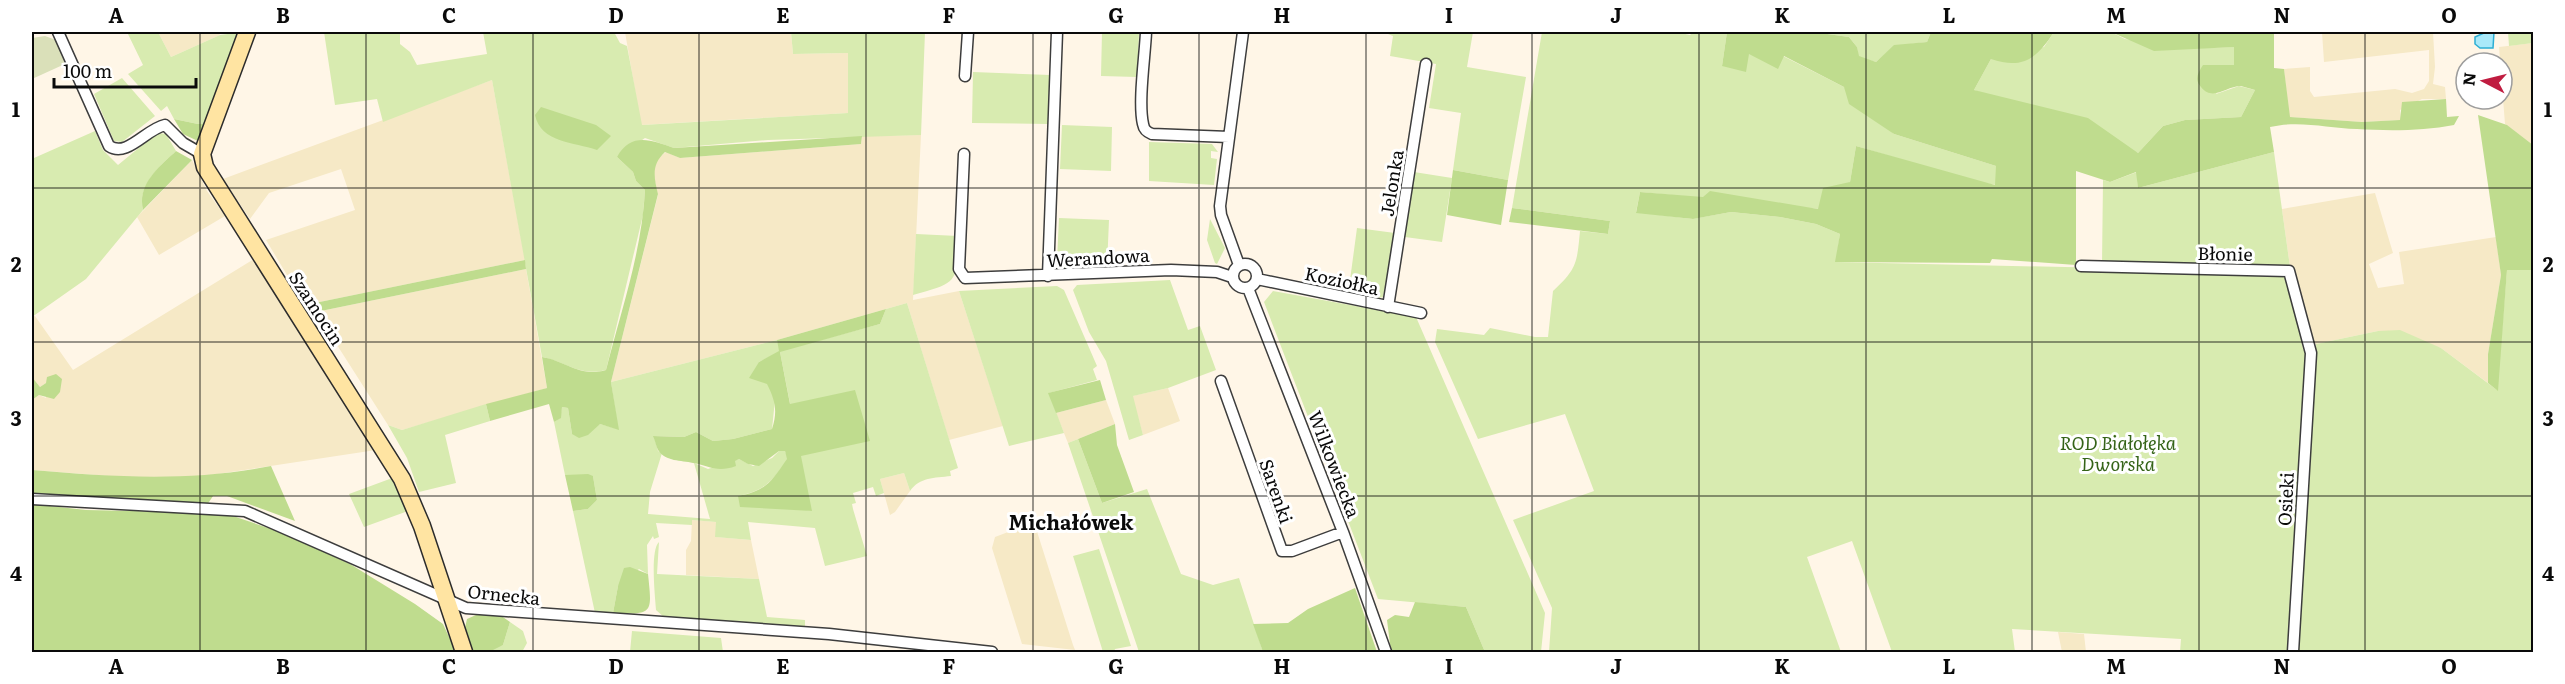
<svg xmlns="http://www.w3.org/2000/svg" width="2565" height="684" viewBox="0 0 2565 684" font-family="Literata,serif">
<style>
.farmland{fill:#f6e9c6}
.green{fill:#d8ebb0;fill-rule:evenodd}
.forest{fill:#bfdc8e}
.cemetery{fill:#dae0b9}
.water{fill:#a9e9f9;stroke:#2caed4;stroke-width:1.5}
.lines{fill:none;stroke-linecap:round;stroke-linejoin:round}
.street-casing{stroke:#3d3d3d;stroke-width:13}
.secondary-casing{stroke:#2c2c2c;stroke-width:19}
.street{stroke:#fff;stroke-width:10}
.secondary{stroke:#ffe4a2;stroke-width:16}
.grid{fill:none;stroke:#0a0a0a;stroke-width:1.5;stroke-opacity:0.55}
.labels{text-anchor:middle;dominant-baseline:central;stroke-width:6;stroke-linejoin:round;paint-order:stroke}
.street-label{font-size:18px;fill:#0a0a0a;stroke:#fff}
.park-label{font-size:18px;font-style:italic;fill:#356418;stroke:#fff}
.neighbourhood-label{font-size:20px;font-weight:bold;fill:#0a0a0a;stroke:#fff}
.neatline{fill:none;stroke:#0a0a0a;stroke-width:2}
.grid-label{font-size:20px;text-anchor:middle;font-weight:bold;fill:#0a0a0a}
</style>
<rect width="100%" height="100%" fill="#fff6e7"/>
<path class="farmland" d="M158 32H218L220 35 171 57Z
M625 32H791L793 54 848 53V113L641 125Z
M2322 32H2433L2435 67 2433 84 2445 87 2446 99H2422L2400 110 2401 120 2362 122 2289 117 2284 69 2310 67V91L2314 97 2395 89 2412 93 2424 89 2429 81V50L2324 62Z
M2533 43V145L2505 124 2499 47Z
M492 80 525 260 305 305 266 240 355 210 341 169 269 193 250 219 223 179Z
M921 135 913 300 959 291 1003 426 949 440 907 303 777 340 611 382 658 195 653 173 657 159 666 152 680 158 861 144 862 136Z
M192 160 207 191 225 216 159 255 137 217Z
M2375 193 2393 253 2369 264 2378 288 2404 284 2399 252 2496 237 2501 275 2488 354V383L2441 348 2378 331 2316 344 2309 342 2290 267 2282 209Z
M254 259 376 450 191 478H134L32 470V400L39 395 46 398V383L40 387 32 377V317L35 316 73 370Z
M526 269 547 388 402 430 388 425 316 312Z
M1168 388 1180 421 1143 435 1132 396Z
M1106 400 1115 424 1068 443 1056 413Z
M904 473 910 491 895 512 890 515 880 479Z
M692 520 717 522 716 537 751 540 759 579 686 575V550L691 541Z
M1034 522 1073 645 1075 650 1022 644 992 548 995 537Z
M2058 632 2084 634 2086 652H2062Z"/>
<path class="green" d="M127 32H158L171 57 220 35 243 32 207 123 198 124 174 119 167 106 161 111 128 74 143 65Z
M324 32H400V44L410 52 417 65 487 54 483 32H614L620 43 627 46 642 125 848 113V53L793 54 791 32H925L921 135 768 140 674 148 645 138 617 157 633 172 636 181 645 190 643 215 606 370C580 377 567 362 542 357L492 80 383 122 377 99 335 105Z
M1102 32H1136L1139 34 1137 77 1101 76Z
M1383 32H1473L1467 67 1526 77 1508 180 1453 170 1461 113 1429 108 1436 64 1390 56 1393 36Z
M1542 32H1676L1690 35 1693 32H1727L1722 66 1749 54 1783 56 1844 87 1894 134 1996 166V185L1974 181 1856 146 1850 182 1819 209 1640 192 1636 212 1692 219 1731 212 1780 217 1816 224 1840 234 1836 262 2286 272 2303 349 2308 355 2290 652H2180L2181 639 2012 629 2015 652H1892L1852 541 1807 557 1841 652H1549L1552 608 1513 520 1594 491 1565 414 1478 439 1435 342 1437 329 1484 335 1490 328 1535 337H1548L1553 291C1577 269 1577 263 1580 231L1608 234 1610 221 1512 208Z
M1813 32H1931L1927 42 1894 46 1876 62 1858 57 1857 47 1849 37Z
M2054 32H2111L2125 39 2198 48 2234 47V65L2216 94 2239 86 2255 90 2241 117 2185 120 2163 126 2138 153 1974 90 1991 59 2044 47Z
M2508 32H2533V43L2509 46Z
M973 72 1050 75 1048 124 972 123Z
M122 78 155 116 122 142 114 141 94 94Z
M1062 125 1112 127 1111 171 1060 169Z
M95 131 103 150 118 165 157 133 166 134 176 151C160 166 137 185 143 210L86 279 32 317V153L34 158Z
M1149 142 1212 144 1218 152 1211 151V158L1217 159 1214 185 1149 181Z
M2274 152 2290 267 2102 265 2103 180 2110 182 2137 172 2138 188Z
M1414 172 1452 178 1442 242 1405 237Z
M1059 218 1109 220 1107 267 1064 269 1057 261Z
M1210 219 1225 248 1217 264 1215 263 1207 240Z
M1357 228 1395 233 1383 297 1372 299 1348 295Z
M916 234 958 236C956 283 960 282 913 295Z
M2507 270H2533V652H2296L2316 344 2378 331 2400 330 2441 348 2497 390Z
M1170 280 1188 330 1200 326 1216 370 1168 388 1133 396 1143 435 1129 440 1106 361 1089 332 1073 290 1077 285Z
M1057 286 1064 290 1097 366 1093 369 1097 380 1049 393 1064 433 1009 446 959 291Z
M1273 291 1416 317 1545 613 1541 652H1485L1466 607 1378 599 1264 302Z
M907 303 958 468 950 471 951 476C934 478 920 477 910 491L904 473 880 479 884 493 876 496 873 487 853 493 856 503 852 504 853 509 867 556 825 566 815 528 748 522 751 540 715 537 716 522 692 520V525L656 523 659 537 654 539 653 536 647 545 648 574 639 569 618 586 613 613H595L573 511 588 509 597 500 593 476 565 475 554 422 560 418 562 407 568 408 572 434 600 424 618 429 611 382 777 340 780 351 880 324 886 309ZM780 352 811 511 738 496C766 490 771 482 788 459L785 451H779L772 458 753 466 739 459 708 469 694 463 710 519 648 514 650 492 662 453 658 451 654 436 684 437 696 432 713 441 733 439 772 429 775 400 759 362Z
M486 404 490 421 445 435 456 483 419 492 407 458 388 425 402 430Z
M1078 439 1102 503 1147 489 1181 574 1213 585 1239 578 1263 652H1139L1068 443Z
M395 477 408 511 364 527 349 494Z
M659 542 657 574 759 579 767 617 805 620V627L665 618 656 610C655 596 650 550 659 542Z
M1099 549 1131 646 1115 649 1114 652H1103L1073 556Z
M510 622 523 631 527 643 522 652H471L470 650 476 652 503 645Z
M632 631 721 638 723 652H630Z"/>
<path class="forest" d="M1727 32H1813L1849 37 1857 47 1859 56 1876 62 1894 45 1927 42 1931 32H2054C2037 58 2023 70 1991 59L1974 90 2088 118 2138 153 2163 126 2185 120 2241 117 2255 90C2251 89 2245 87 2241 86 2226 86 2213 102 2201 87 2194 79 2198 73 2203 65H2234V47L2154 51 2111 32H2274V68L2284 69 2290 117 2362 122 2400 120 2402 102 2446 99 2447 117 2459 116 2454 125C2423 131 2388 131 2357 129 2327 128 2299 120 2270 127L2274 152 2138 188 2136 172 2110 182 2076 171V265L1992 259 1990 263 1835 262 1840 234 1816 224 1780 217 1731 212 1693 219 1636 213 1640 192 1703 197 1710 191 1818 209 1823 188 1850 182 1856 146 1995 185 1996 166 1894 134 1849 104 1844 87 1784 56 1778 69 1749 54 1746 72 1722 66Z
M541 107 596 125 611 136 597 150C574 142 541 143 535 115Z
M2478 115 2507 125 2533 145V270H2507L2498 391 2488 383V354L2501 275Z
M174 119 198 124 207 123 200 142 183 134Z
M862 136 861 144 680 158 665 152C651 165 654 177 658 194L611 382 619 430 600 424 588 435 579 438 572 434 568 408 562 407 561 418 554 422 549 404 490 421 486 404 547 388 542 357C566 361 581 378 606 370 621 311 642 251 645 190L636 181 633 172 617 157C631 132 651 140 674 148Z
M176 151 192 160 143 210C137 184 159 167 176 151Z
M1453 170 1508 180 1501 225 1447 215Z
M1512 208 1610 221 1608 234 1509 222Z
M525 260 526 269 311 313 305 305Z
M886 309 880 324 780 352 790 404 855 390 870 441 801 456 812 511 740 507 738 496C766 491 771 482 787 459L785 451H779L759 466 748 464 739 459 735 461 736 466C717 473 710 466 693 463 681 460 666 462 658 450 656 446 655 440 653 436L684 437 696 432 713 441 733 439 772 429C778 411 775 400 767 384L749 378 759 362 779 351 777 340Z
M56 374 62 379 60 392 54 399 39 395 32 400V377L40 387 46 383 47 377Z
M1100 380 1106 400 1056 413 1048 393Z
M1115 424 1117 445 1134 492 1102 503 1078 439Z
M271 466 295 521 227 496H213L207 505 32 495V470C114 477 189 482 271 466Z
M588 474 593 476 597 500 588 509 573 511 565 475Z
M32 504 86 510 224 513 280 532 350 564 415 604 443 624 456 652H32Z
M630 567 648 574C652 613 654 615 613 613L618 586 624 568Z
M1355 588 1377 652H1263L1253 624 1288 623 1308 609Z
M1415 602 1466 607 1485 652H1391L1387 620 1395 615 1409 617Z
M476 615H500L510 622 503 645 491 651 470 650 464 632 467 619Z"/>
<path class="cemetery" d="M45 36 56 40 65 64 32 79V38Z"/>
<path class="water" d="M2486 32H2494L2493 48H2480L2475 44V37Z"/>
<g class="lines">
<g class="street-casing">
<path id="street" d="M58 32 109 146C127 158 146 129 165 125L183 143 202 154
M1146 32C1145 56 1138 102 1143 124 1144 130 1147 132 1152 134L1229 137
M965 76 968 32
M964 154 959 269 965 278 1171 270 1217 272 1232 277
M1233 276a12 12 0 1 1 24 0a12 12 0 1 1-24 0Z
M1239 265 1221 215 1220 206 1243 32
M2081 266 2289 271 2311 353 2293 652
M1048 276 1057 32
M1257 279 1421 313
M1248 288 1343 532 1386 652
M1388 307 1426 64
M1221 381 1282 551H1292L1343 532
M32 499 245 511 466 608 829 634 992 652"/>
</g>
<g class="secondary-casing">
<path id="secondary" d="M247 32 202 154 205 167 402 479 422 526 464 652"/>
</g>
<use href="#street" class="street"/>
<use href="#secondary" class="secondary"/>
</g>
<path class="grid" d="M200 32V652M366 32V652M533 32V652M699 32V652M866 32V652M1033 32V652M1199 32V652M1366 32V652M1532 32V652M1699 32V652M1866 32V652M2032 32V652M2199 32V652M2365 32V652M32 188H2534M32 342H2534M32 496H2534"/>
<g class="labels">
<g class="street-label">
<text transform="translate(1391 183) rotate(-81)">Jelonka</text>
<text transform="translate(2225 253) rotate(1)">Błonie</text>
<text transform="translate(1098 257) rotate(-3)">Werandowa</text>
<text transform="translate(1342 280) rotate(12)">Koziołka</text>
<text transform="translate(317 308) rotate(57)">Szamocin</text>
<text transform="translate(1335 464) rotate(69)">Wilkowiecka</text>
<text transform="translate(1277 491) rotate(71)">Sarenki</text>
<text transform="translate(2285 499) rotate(-87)">Osieki</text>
<text transform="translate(504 594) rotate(6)">Ornecka</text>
</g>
<g class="park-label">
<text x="2118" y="442">ROD Białołęka<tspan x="2118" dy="21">Dworska</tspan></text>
</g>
<g class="neighbourhood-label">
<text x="1071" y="521">Michałówek</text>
</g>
</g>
<rect width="2565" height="684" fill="none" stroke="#ffffff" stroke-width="66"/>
<g transform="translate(2484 81) rotate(277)"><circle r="28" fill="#ffffff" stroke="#9d9d9d" stroke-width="1.5"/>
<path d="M0-4.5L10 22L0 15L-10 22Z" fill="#c01c40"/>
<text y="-9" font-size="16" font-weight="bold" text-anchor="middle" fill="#0a0a0a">N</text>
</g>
<path d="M54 78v9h142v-9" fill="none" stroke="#0a0a0a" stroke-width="3"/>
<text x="63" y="78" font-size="18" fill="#0a0a0a" stroke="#ffffff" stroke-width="4.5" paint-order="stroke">100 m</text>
<rect x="33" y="33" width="2499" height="618" class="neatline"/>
<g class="grid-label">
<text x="116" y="23">A</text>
<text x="283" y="23">B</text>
<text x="449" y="23">C</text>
<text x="616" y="23">D</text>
<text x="783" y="23">E</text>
<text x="949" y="23">F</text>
<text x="1116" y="23">G</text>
<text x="1282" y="23">H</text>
<text x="1449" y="23">I</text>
<text x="1616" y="23">J</text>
<text x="1782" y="23">K</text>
<text x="1949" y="23">L</text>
<text x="2116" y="23">M</text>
<text x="2282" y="23">N</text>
<text x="2449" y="23">O</text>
<text x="16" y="117">1</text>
<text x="2548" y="117">1</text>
<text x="16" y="272">2</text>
<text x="2548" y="272">2</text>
<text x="16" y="426">3</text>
<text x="2548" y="426">3</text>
<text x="16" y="581">4</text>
<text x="2548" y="581">4</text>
<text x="116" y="674">A</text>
<text x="283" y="674">B</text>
<text x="449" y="674">C</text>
<text x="616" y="674">D</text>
<text x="783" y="674">E</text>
<text x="949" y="674">F</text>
<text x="1116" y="674">G</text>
<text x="1282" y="674">H</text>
<text x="1449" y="674">I</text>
<text x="1616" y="674">J</text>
<text x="1782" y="674">K</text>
<text x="1949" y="674">L</text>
<text x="2116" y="674">M</text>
<text x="2282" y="674">N</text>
<text x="2449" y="674">O</text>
</g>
</svg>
